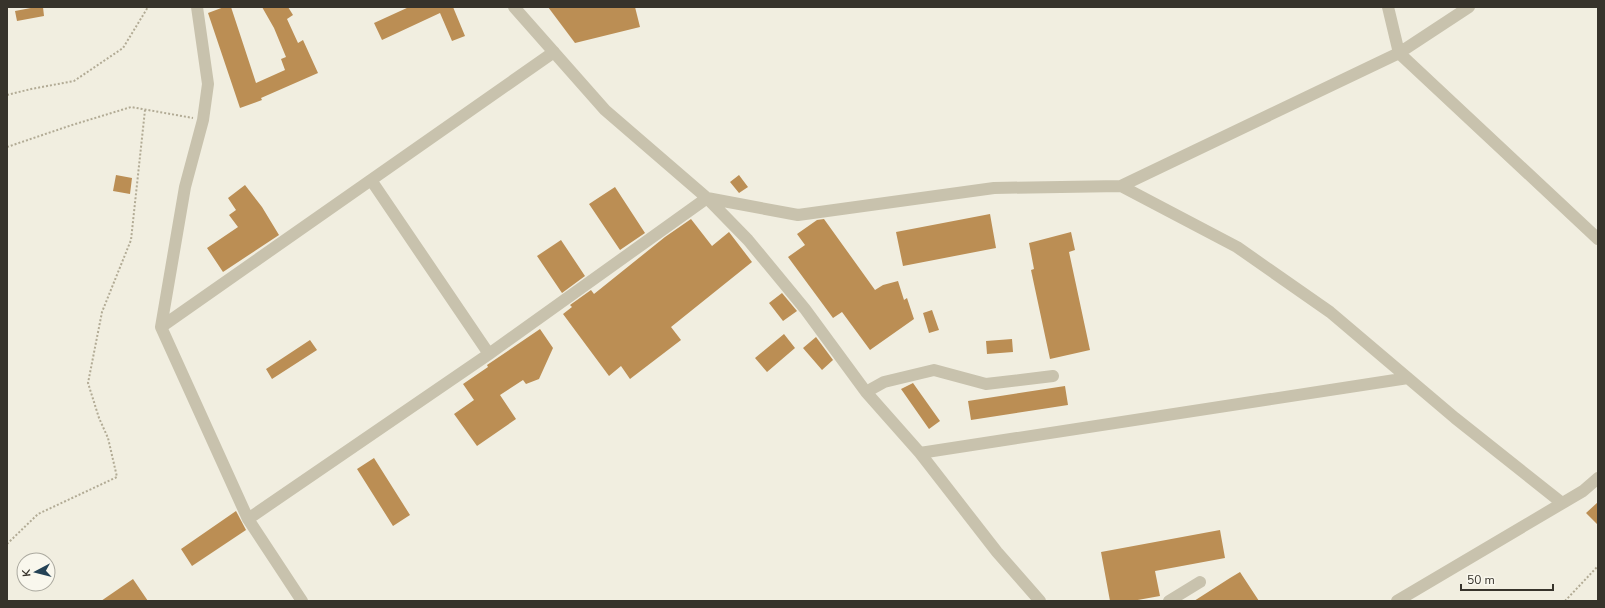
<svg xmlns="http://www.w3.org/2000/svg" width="1605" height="608" viewBox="0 0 1605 608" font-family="'Nunito Sans',sans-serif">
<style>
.building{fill:#bb8e54}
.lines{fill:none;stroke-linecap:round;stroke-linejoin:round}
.path{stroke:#b2ab95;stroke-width:2;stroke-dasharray:2 2;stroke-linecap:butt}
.street{stroke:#c8c2ad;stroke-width:12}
</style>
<rect width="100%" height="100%" fill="#f1eee0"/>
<path class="building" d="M36 7H43L44 16 17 21 15 11Z
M224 7H231L256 83 285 70 281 59 286 57 274 28 262 7H288L293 15 287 19 298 43 303 40 318 73 261 98 262 100 240 108 208 13Z
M409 7H453L465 36 452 41 440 13 382 40 374 23Z
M548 7H635L640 27 575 43Z
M116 175 132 178 130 194 113 191Z
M739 175 748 187 739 193 730 182Z
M245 185 262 207 279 235 223 272 207 248 238 227 229 215 236 210 228 198Z
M615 187 645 233 620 250 589 204Z
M990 214 996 248 903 266 896 232Z
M691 219 712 246 729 232 752 262 671 327 681 340 630 379 621 366 609 376 563 314 572 307 570 305 591 290 594 294 665 237Z
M824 219 875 290 883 285 898 281 904 300 907 298 914 319 870 350 842 312 833 318 788 257 805 245 797 234 817 220Z
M1071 232 1075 250 1069 252 1090 350 1050 359 1031 270 1034 269 1029 243Z
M561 240 585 276 562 293 537 256Z
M782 293 797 311 783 321 769 303Z
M932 310 939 330 929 333 923 313Z
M540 329 553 348 539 379 526 384 523 380 500 395 516 419 477 446 454 414 474 400 463 384 488 367 487 365Z
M784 334 795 348 767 372 755 358Z
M816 337 833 360 822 370 803 348Z
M1012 339 1013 352 987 354 986 341Z
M310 340 317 350 272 379 266 369Z
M913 383 940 421 929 429 901 389Z
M1065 386 1068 405 971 420 968 401Z
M374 458 410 515 393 526 357 469Z
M1598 502V525L1586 513Z
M236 511 246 530 192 566 181 549Z
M1220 530 1225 558 1155 571 1160 596 1132 601H1110L1101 552Z
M1240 572 1259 601H1194L1230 578Z
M133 579 148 601H101Z"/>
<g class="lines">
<path class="path" d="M7 95 31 89 74 81 123 48 148 7
M7 147 72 125 131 107 193 118
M7 544 38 514 117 477 108 438 99 418 88 383 102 312 131 240 145 110
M1565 601 1598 566"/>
<path class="street" d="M197 7 208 84 203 120 185 187 161 327 248 519 302 601
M514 7 605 110 707 198 748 240 805 309 866 392 920 453 997 552 1040 601
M1388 7 1399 53 1598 239
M371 180 489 354
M1121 186 1399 53 1469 7
M161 327 554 52
M866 392 884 382 934 370 986 384 1053 376
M920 453 1408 378
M248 519 489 354 707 198 798 215 994 188 1121 186 1237 247 1330 312 1455 418 1562 503
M1169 601 1200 582
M1397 601 1583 491 1598 478"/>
</g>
<rect width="1605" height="608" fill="none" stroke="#37332b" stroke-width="16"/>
<g transform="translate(36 572) rotate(263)"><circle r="19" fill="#f9f7ed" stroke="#aba99f"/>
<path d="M0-3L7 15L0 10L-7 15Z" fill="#244255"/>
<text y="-6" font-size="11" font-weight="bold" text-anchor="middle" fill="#37332b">K</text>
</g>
<path d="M1461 584v6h92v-6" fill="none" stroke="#37332b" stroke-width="2"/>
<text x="1467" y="584" font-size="12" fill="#37332b" stroke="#f9f7ed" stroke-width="3" paint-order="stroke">50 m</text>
</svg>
